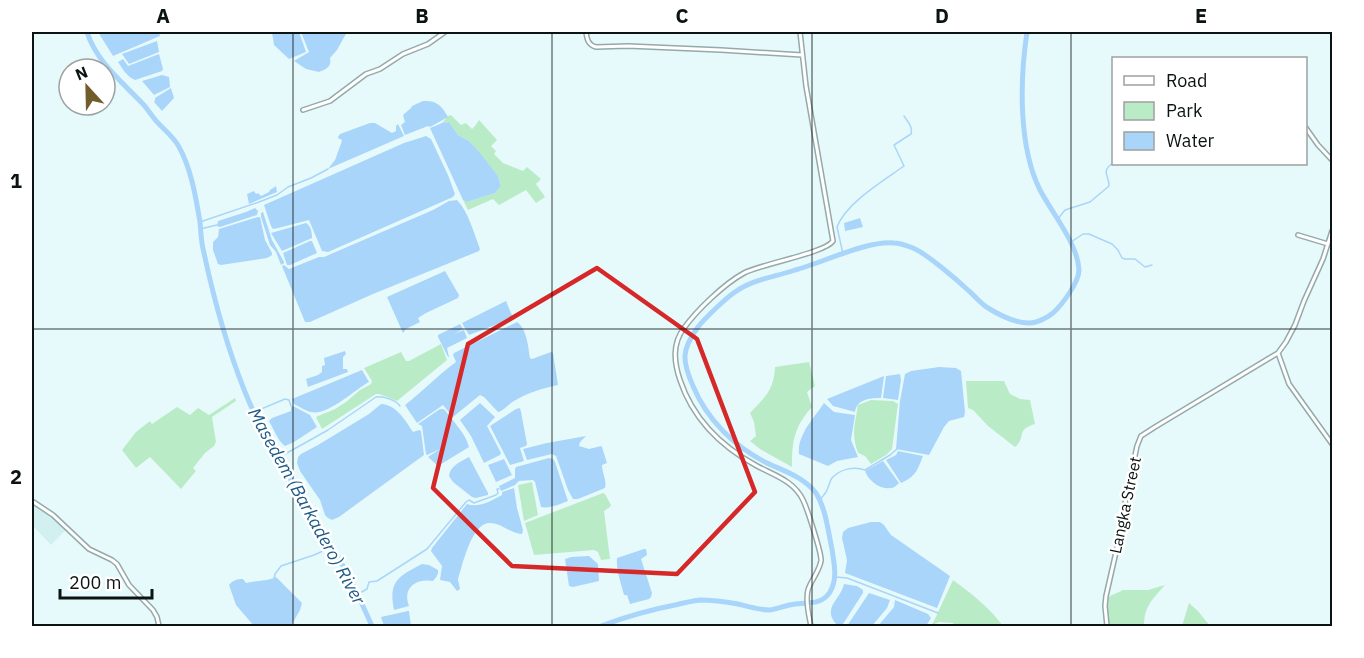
<svg xmlns="http://www.w3.org/2000/svg" width="1364" height="658" viewBox="0 0 1364 658" font-family="'IBM Plex Sans',sans-serif">
<style>
.built{fill:#d2f0f0}
.green{fill:#baebc7}
.water{fill:#a9d5fa}
.lines{fill:none;stroke-linecap:round;stroke-linejoin:round}
.stream{stroke:#a9d5fa;stroke-width:1.5}
.river{stroke:#a9d5fa;stroke-width:5}
.minor-casing{stroke:#96a9aa;stroke-width:6}
.minor{stroke:#fff;stroke-width:3}
.marked{fill:none;stroke:#d62828;stroke-width:4.5;stroke-linejoin:round}
.grid{fill:none;stroke:#0c1313;stroke-width:1.5;stroke-opacity:0.55}
.labels{text-anchor:middle;dominant-baseline:central;stroke-width:5;stroke-linejoin:round;paint-order:stroke}
.street-label{font-size:16px;fill:#0c1313;stroke:#fff}
.water-label{font-size:18px;font-style:italic;fill:#1e5a86;stroke:#fff}
.neatline{fill:none;stroke:#0c1313;stroke-width:2}
.grid-label{font-size:20px;text-anchor:middle;font-weight:bold;fill:#0c1313}
</style>
<rect width="100%" height="100%" fill="#e7fafb"/>
<path class="built" d="M32 502 47 512 68 528 51 545 34 527 32 529Z"/>
<path class="green" d="M451 115 461 125 466 123 472 129 475 126 479 120 497 140 491 146 496 151 494 154 503 163 523 171 527 167 541 179 536 184 545 197 536 203 526 190 499 205 493 199 468 210 463 200 467 202 495 193 501 186 498 176 469 141 458 135 449 122 442 123 448 116Z
M441 344 447 360 397 401 379 394H376L322 429 316 417 335 409 346 402 360 390 371 384 372 381 364 368 401 352 406 361H409Z
M809 362 815 386 807 392 812 407C794 427 792 441 792 467L760 449 750 441 756 436 754 422 750 413C765 397 774 390 775 367Z
M966 381H1004L1010 394 1020 399 1030 400 1035 424C1015 430 1027 437 1015 447L988 426 973 410 968 408Z
M235 398 236 401 212 417 216 442 214 446 205 453 193 468 196 471 181 489 150 457 136 468 122 450 136 432 150 421 152 424 177 407 190 415 198 408 209 415Z
M871 400 893 401 898 404 892 449 886 455 871 464 865 456 858 453C851 435 855 424 858 405Z
M532 482 538 515 524 521 518 485Z
M603 493 605 494 611 505 610 507 604 511 610 559 601 560 598 552 594 550 534 555 525 523Z
M953 580C971 593 990 608 1003 626H955L953 623 939 622 932 625Z
M1165 585C1153 599 1144 606 1144 626H1110L1106 607 1108 597 1123 590H1148Z
M1189 603 1198 611 1210 626H1182Z"/>
<path class="water" d="M98 32H159L160 36 113 56Z
M272 32H299L306 52 289 59 274 45Z
M301 32H347L337 50 330 58C332 67 326 69 319 72L306 69 294 61 309 52Z
M157 41 159 52 129 64 122 54Z
M159 54 163 69 162 71 135 80C127 77 122 68 118 62L123 59 128 66Z
M162 75 169 77 170 87 154 95 142 81Z
M171 88 174 98 162 111 154 102 155 100V98Z
M423 101C437 100 442 106 448 117L430 127 428 126 405 135 401 125 405 122 403 115 411 108 412 106Z
M449 122 458 135 469 141 480 153 498 176 501 186 495 193 467 202 463 200 430 128 442 123Z
M370 123H375L392 133 396 131V126L398 124 404 136 328 169 335 160 342 141 341 139H339L338 137 340 134Z
M426 136 431 139 448 175 455 194 453 197 328 252 322 251 309 220 278 228 273 229 271 226 264 205 404 143Z
M276 186 277 192 249 204 247 194 254 191 256 194 258 193 261 196 269 192 270 190Z
M457 200C468 211 474 233 480 249L479 251 373 294 310 322H305L282 266 284 265 289 269 319 257H324L433 210 449 201Z
M255 208 258 211 257 215 220 227 217 226 218 221 246 212Z
M263 212 272 240 284 262V263L281 265 276 252 270 245 261 217V213Z
M258 217H260L265 240 272 253V255L267 258 221 265 218 264 213 250V242L218 237 219 229Z
M860 218 863 227 845 231 844 223Z
M306 223C311 226 312 232 312 238L282 251 271 233Z
M310 241H312L317 253 290 265H287L283 253Z
M445 271 459 295 458 298 426 313 418 318 420 322 406 329 403 333 387 297Z
M506 301 513 318 469 335 462 323Z
M517 322C527 329 528 346 530 358L532 359 551 352 553 353 558 385C543 388 527 393 514 401 508 404 505 410 498 412L484 397 480 395 453 417 443 405 417 423 405 405C423 391 438 375 456 362L453 355 454 353Z
M460 324 463 329 454 334 464 330 467 338 447 348 449 357H448L438 337V335Z
M345 351 346 354 343 357V369H347L348 372 308 387 306 379 318 375 322 372V366L325 365 324 358Z
M939 367 956 368 961 371 965 412 964 417 949 421 944 427 929 455 896 449 900 401 905 374 911 371Z
M362 370 369 382C354 390 328 416 311 412 305 411 299 406 294 404L292 399Z
M900 374 901 380 898 400 883 398 886 376Z
M884 376 881 398C870 398 857 399 855 412L833 406 827 399Z
M480 403 495 417 487 426 501 453 500 455 484 463 471 436 460 420Z
M824 403 834 412 855 415 851 440 858 457 837 461 828 466 799 454C797 435 814 418 824 403Z
M381 404C397 405 405 420 413 432L419 430 421 431 424 455 339 517 332 520 328 518 325 515 320 500 300 471 297 463 298 457 301 454 318 445 369 414Z
M293 406 310 415 317 427 294 442 285 446C277 440 274 429 269 421L272 418 291 411V407Z
M440 409H443L445 410C453 422 465 432 469 447L438 466 428 457 440 449 427 455 426 454 422 426 418 424Z
M516 409 520 408 521 412 527 444 526 446 520 448 524 461 510 465 490 426Z
M586 436 580 442 579 446 589 449 601 446 602 447 607 463 602 465C602 473 607 480 605 488L578 499H573L568 490 556 456 552 454 527 460 523 449 547 443Z
M898 451 923 456C917 471 916 476 901 483L886 460 896 455Z
M469 457 488 493V495L476 498 472 497 453 482 449 476C450 466 460 462 469 457Z
M549 458 553 459 555 462 568 501C560 504 549 509 541 507L535 482 533 480 519 481 515 485 501 491 499 486 515 478V469L516 467Z
M504 459 512 475 496 482 488 465Z
M883 461 899 483C896 486 894 488 890 488 880 490 868 480 865 471Z
M514 488 517 508 523 530 522 534C511 534 502 523 490 523 474 523 466 553 462 565 461 570 459 574 458 579 458 581 460 587 460 589L457 591 450 582 440 580 442 566 431 551 432 548 467 504C479 508 491 501 502 495V492Z
M871 522H880L884 525 891 535 950 576 937 608 845 573 847 560 842 538 843 532 848 528Z
M644 549H646L647 555 641 559 652 593 651 597 649 599 630 604 627 595H624C621 583 616 570 617 558Z
M589 556 598 564 599 581 573 587 569 586 565 559 571 557Z
M422 564 429 565 438 570C439 574 436 578 433 581 416 578 402 588 409 606L394 610C388 581 399 576 422 564Z
M276 577 302 603 300 610 291 626H254L236 605 229 585C233 580 237 579 243 579L246 583C256 580 266 582 276 577Z
M844 584 857 586 863 590V593L843 624 838 626C820 608 841 600 844 584Z
M869 593 890 600 887 608 872 626H847Z
M895 600 928 614 931 618 926 626H878L894 607Z
M408 611H409L411 626H384L381 617Z"/>
<g class="lines">
<path class="stream" d="M1057 220 1065 210 1090 202 1109 186C1109 174 1100 172 1114 162
M200 222 259 202 277 195 288 187 311 178 328 169
M200 229 217 225
M1071 242 1083 234H1089L1112 244 1118 250 1122 258 1125 259H1135L1145 267 1152 265
M843 254 837 227C846 203 883 181 904 166L894 145 911 134C913 127 908 122 904 116
M254 412 285 399 289 400 291 406
M278 458 328 430 376 397C383 396 396 400 400 406
M820 500C822 497 824 495 826 492 829 487 829 482 832 478 840 469 854 466 865 470L890 455 897 449
M836 577 847 578 938 613
M274 579 275 574 281 566 314 555 332 547
M358 594 367 589 369 582 377 581 427 549 466 502 469 500 474 503 496 495 498 493 497 489H499"/>
<path class="river" d="M87 32C96 61 121 81 142 103 146 107 149 112 153 117 161 128 173 135 179 147 191 168 196 198 200 222 201 232 201 243 204 253 214 300 227 347 245 392 265 442 296 488 325 534 343 564 358 594 372 626
M601 626C625 617 649 610 675 605 683 603 692 601 700 600 712 600 727 602 738 604 749 607 759 610 770 610 778 609 786 605 795 604 808 602 822 605 830 592 838 578 834 564 832 549 828 531 826 509 816 493 804 477 784 471 767 463 735 447 707 420 693 386 682 361 681 350 698 327 704 319 726 298 735 292 753 279 775 277 795 270 822 263 868 240 894 243 900 243 908 246 913 248 927 254 956 279 969 291 975 296 981 304 988 308 1001 316 1021 326 1036 322 1042 320 1048 317 1053 313 1062 305 1079 282 1079 270 1078 244 1052 213 1040 190 1018 146 1020 79 1027 32"/>
<g class="minor-casing">
<path id="minor" d="M586 32C587 39 588 45 596 47L628 46 721 50 802 55
M800 32 806 86 833 241C825 253 761 264 744 273 724 284 697 310 684 328 672 344 674 362 680 380 693 419 720 446 757 466 774 475 794 481 803 500 807 508 822 554 821 561 819 572 811 580 808 590 805 601 809 616 811 626
M303 110 330 101 366 74 380 69 403 54 428 44 445 32
M1306 128 1318 145 1332 160
M1298 235 1328 244
M1278 353 1289 384 1332 444
M32 501 53 515 89 549 112 560 117 564 129 585 153 610 157 617 159 626
M1107 626 1105 606 1106 596 1119 539 1126 498 1137 446 1141 436 1155 427 1278 353 1286 342 1295 325 1304 301 1323 259 1332 231"/>
</g>
<use href="#minor" class="minor"/>
</g>
<path class="marked" d="M597 268 697 339 755 492 677 574 512 566 433 488 468 344Z"/>
<path class="grid" d="M293 32V626M552 32V626M812 32V626M1071 32V626M32 329H1332"/>
<g class="labels">
<g class="street-label">
<text transform="translate(1125 505) rotate(-78)">Langka Street</text>
</g>
<g class="water-label">
<text transform="translate(307 506) rotate(61)">Masedem (Barkadero) River</text>
</g>
</g>
<rect width="1364" height="658" fill="none" stroke="#ffffff" stroke-width="66"/>
<rect x="1112" y="57" width="195" height="108" fill="#ffffff" stroke="#9ea1a1" stroke-width="1.5"/>
<rect x="1124" y="76" width="30" height="9" fill="#ffffff" stroke="#9ea1a1" stroke-width="1.5"/>
<text x="1166" y="87" font-size="18" fill="#0c1313">Road</text>
<rect x="1124" y="102" width="30" height="18" fill="#baebc7" stroke="#9ea1a1" stroke-width="1.5"/>
<text x="1166" y="117" font-size="18" fill="#0c1313">Park</text>
<rect x="1124" y="132" width="30" height="18" fill="#a9d5fa" stroke="#9ea1a1" stroke-width="1.5"/>
<text x="1166" y="147" font-size="18" fill="#0c1313">Water</text>
<g transform="translate(87 87) rotate(338)"><circle r="28" fill="#ffffff" stroke="#9ea1a1" stroke-width="1.5"/>
<path d="M0-4.5L10 22L0 15L-10 22Z" fill="#715c2b"/>
<text y="-9" font-size="16" font-weight="bold" text-anchor="middle" fill="#0c1313">N</text>
</g>
<path d="M60 589v9h92v-9" fill="none" stroke="#0c1313" stroke-width="3"/>
<text x="69" y="589" font-size="18" fill="#0c1313" stroke="#ffffff" stroke-width="4.5" paint-order="stroke">200 m</text>
<rect x="33" y="33" width="1298" height="592" class="neatline"/>
<g class="grid-label">
<text x="163" y="23">A</text>
<text x="422" y="23">B</text>
<text x="682" y="23">C</text>
<text x="942" y="23">D</text>
<text x="1201" y="23">E</text>
<text x="16" y="188">1</text>
<text x="16" y="484">2</text>
</g>
</svg>
